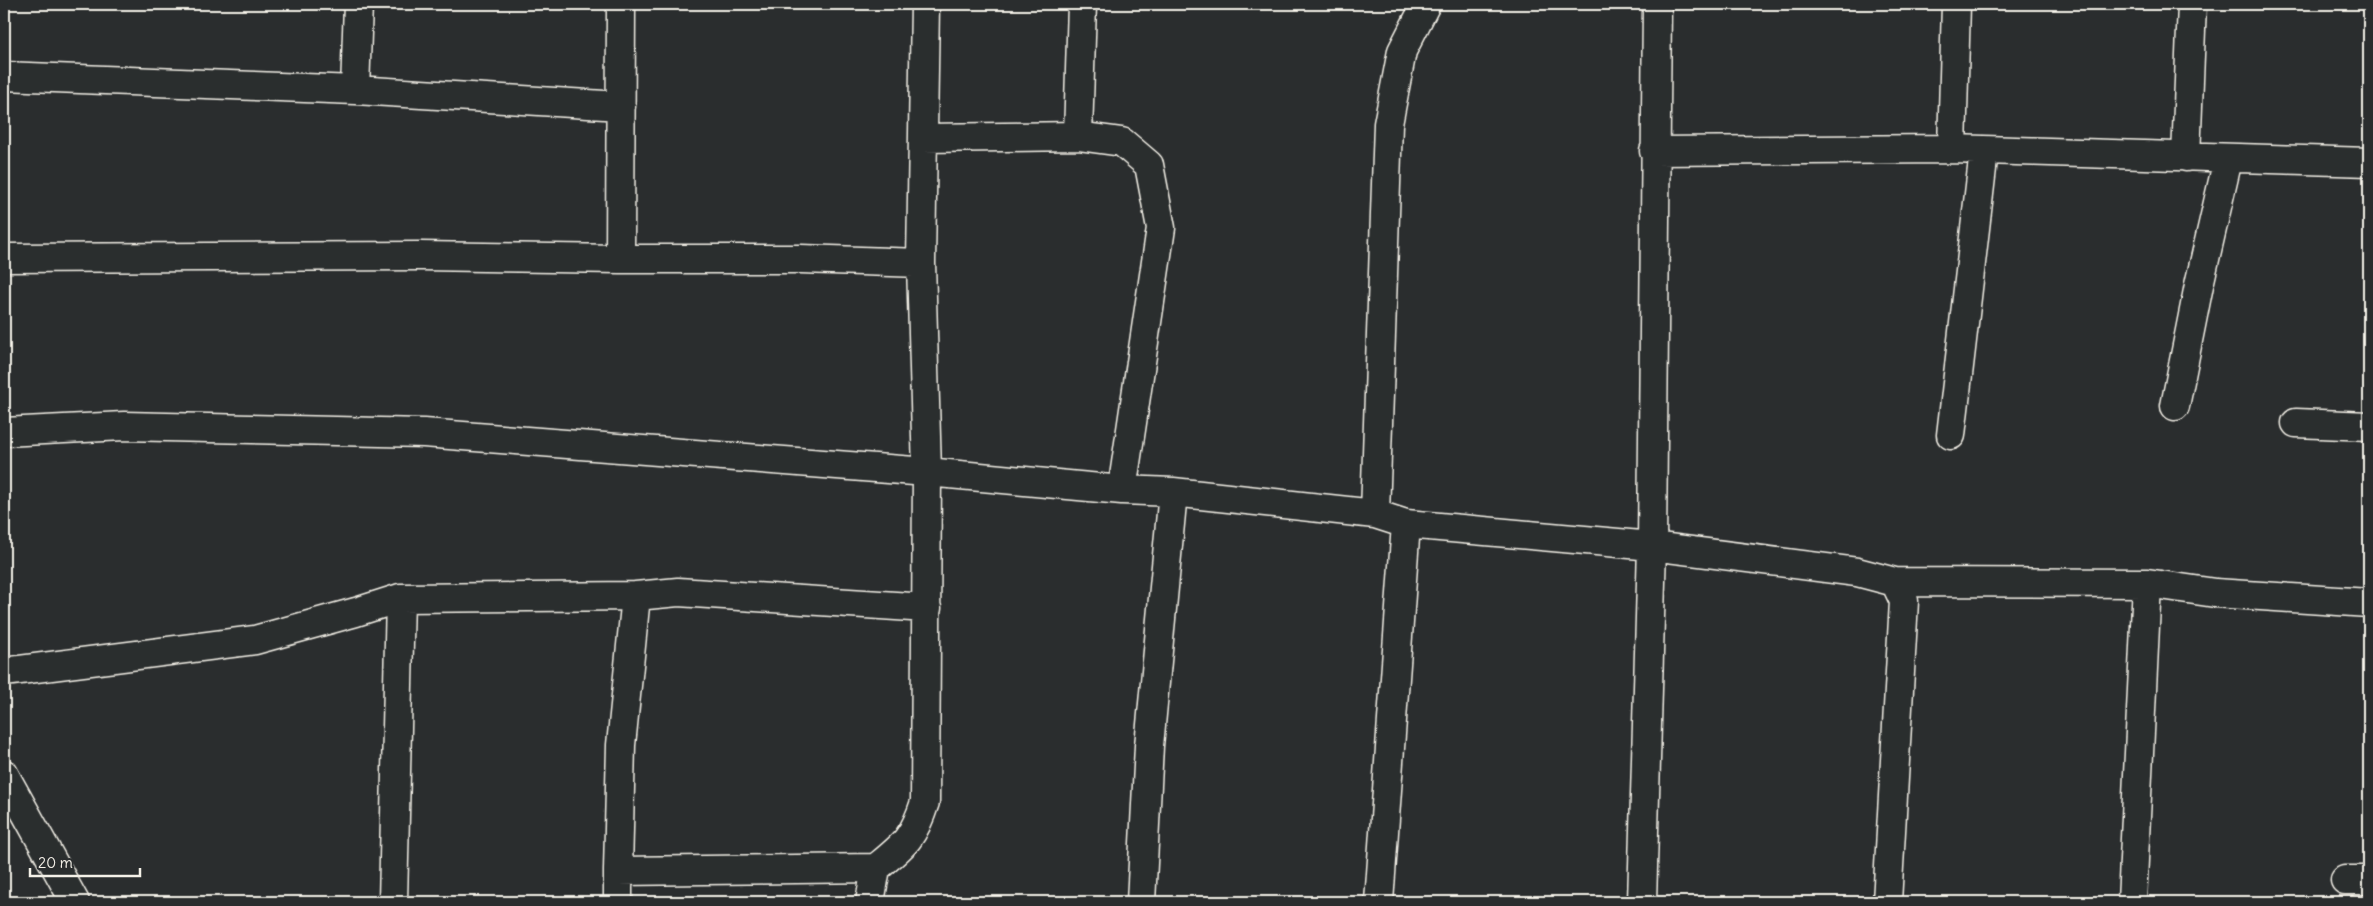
<svg xmlns="http://www.w3.org/2000/svg" width="2373" height="906" viewBox="0 0 2373 906" font-family="Delius,sans-serif">
<style>
.lines{fill:none;stroke-linecap:round;stroke-linejoin:round}
.minor-casing{stroke:#f4f1e8;stroke-width:31}
.minor{stroke:#2a2d2e;stroke-width:28}
</style>
<rect width="100%" height="100%" fill="#2a2d2e"/>
<filter id="ink" filterUnits="userSpaceOnUse"><feTurbulence type="fractalNoise" baseFrequency=".02" numOctaves="2"/><feDisplacementMap in="SourceGraphic" scale="10" xChannelSelector="R" yChannelSelector="G"/><feConvolveMatrix kernelMatrix="1 2 1 2 8 2 1 2 1" color-interpolation-filters="sRGB"/></filter>
<g filter="url(#ink)">
<g class="lines">
<g class="minor-casing">
<path id="minor" d="M358 4 355 90 621 106
M1426 4 1402 51 1388 124 1375 514 1406 524 1652 546 1857 572 1895 582 1904 601 1887 902
M4 76 355 90
M1078 136 1082 4
M923 138 1078 136 1122 142 1149 165 1161 228 1122 490
M1952 149 1956 4
M1654 151 1952 149 2369 162
M2186 157 2192 4
M4 258 421 256 620 259H801L921 263
M620 259 621 4
M2175 406 2199 285 2228 159
M2296 423 2369 426
M4 432 124 426 424 433 927 472 1122 490 1173 492 1375 514
M1951 435 1984 151
M1895 582 2147 583 2215 593 2369 603
M636 596 678 592 927 608
M4 672 255 640 356 612 400 598 636 596 621 745 618 871 876 868
M4 774 75 902
M618 871V902
M2345 880H2369
M393 902 400 598
M870 902 876 868C905 844 913 839 925 802L927 472 921 263 925 4
M1141 902 1149 746 1173 492
M1379 902 1406 524
M1642 902 1652 546 1657 4
M2132 902 2147 583"/>
</g>
<use href="#minor" class="minor"/>
</g>
</g>
<rect width="2373" height="906" fill="none" stroke="#2a2d2e" stroke-width="20"/>
<rect x="10" y="10" width="2353" height="886" fill="none" stroke="#f4f1e8" stroke-width="2" filter="url(#ink)"/>
<path d="M30 868v8h110v-8" fill="none" stroke="#f4f1e8" stroke-width="2.5"/>
<text x="38" y="868" font-size="15" fill="#f4f1e8" stroke="#2a2d2e" stroke-width="4" paint-order="stroke">20 m</text>
</svg>
